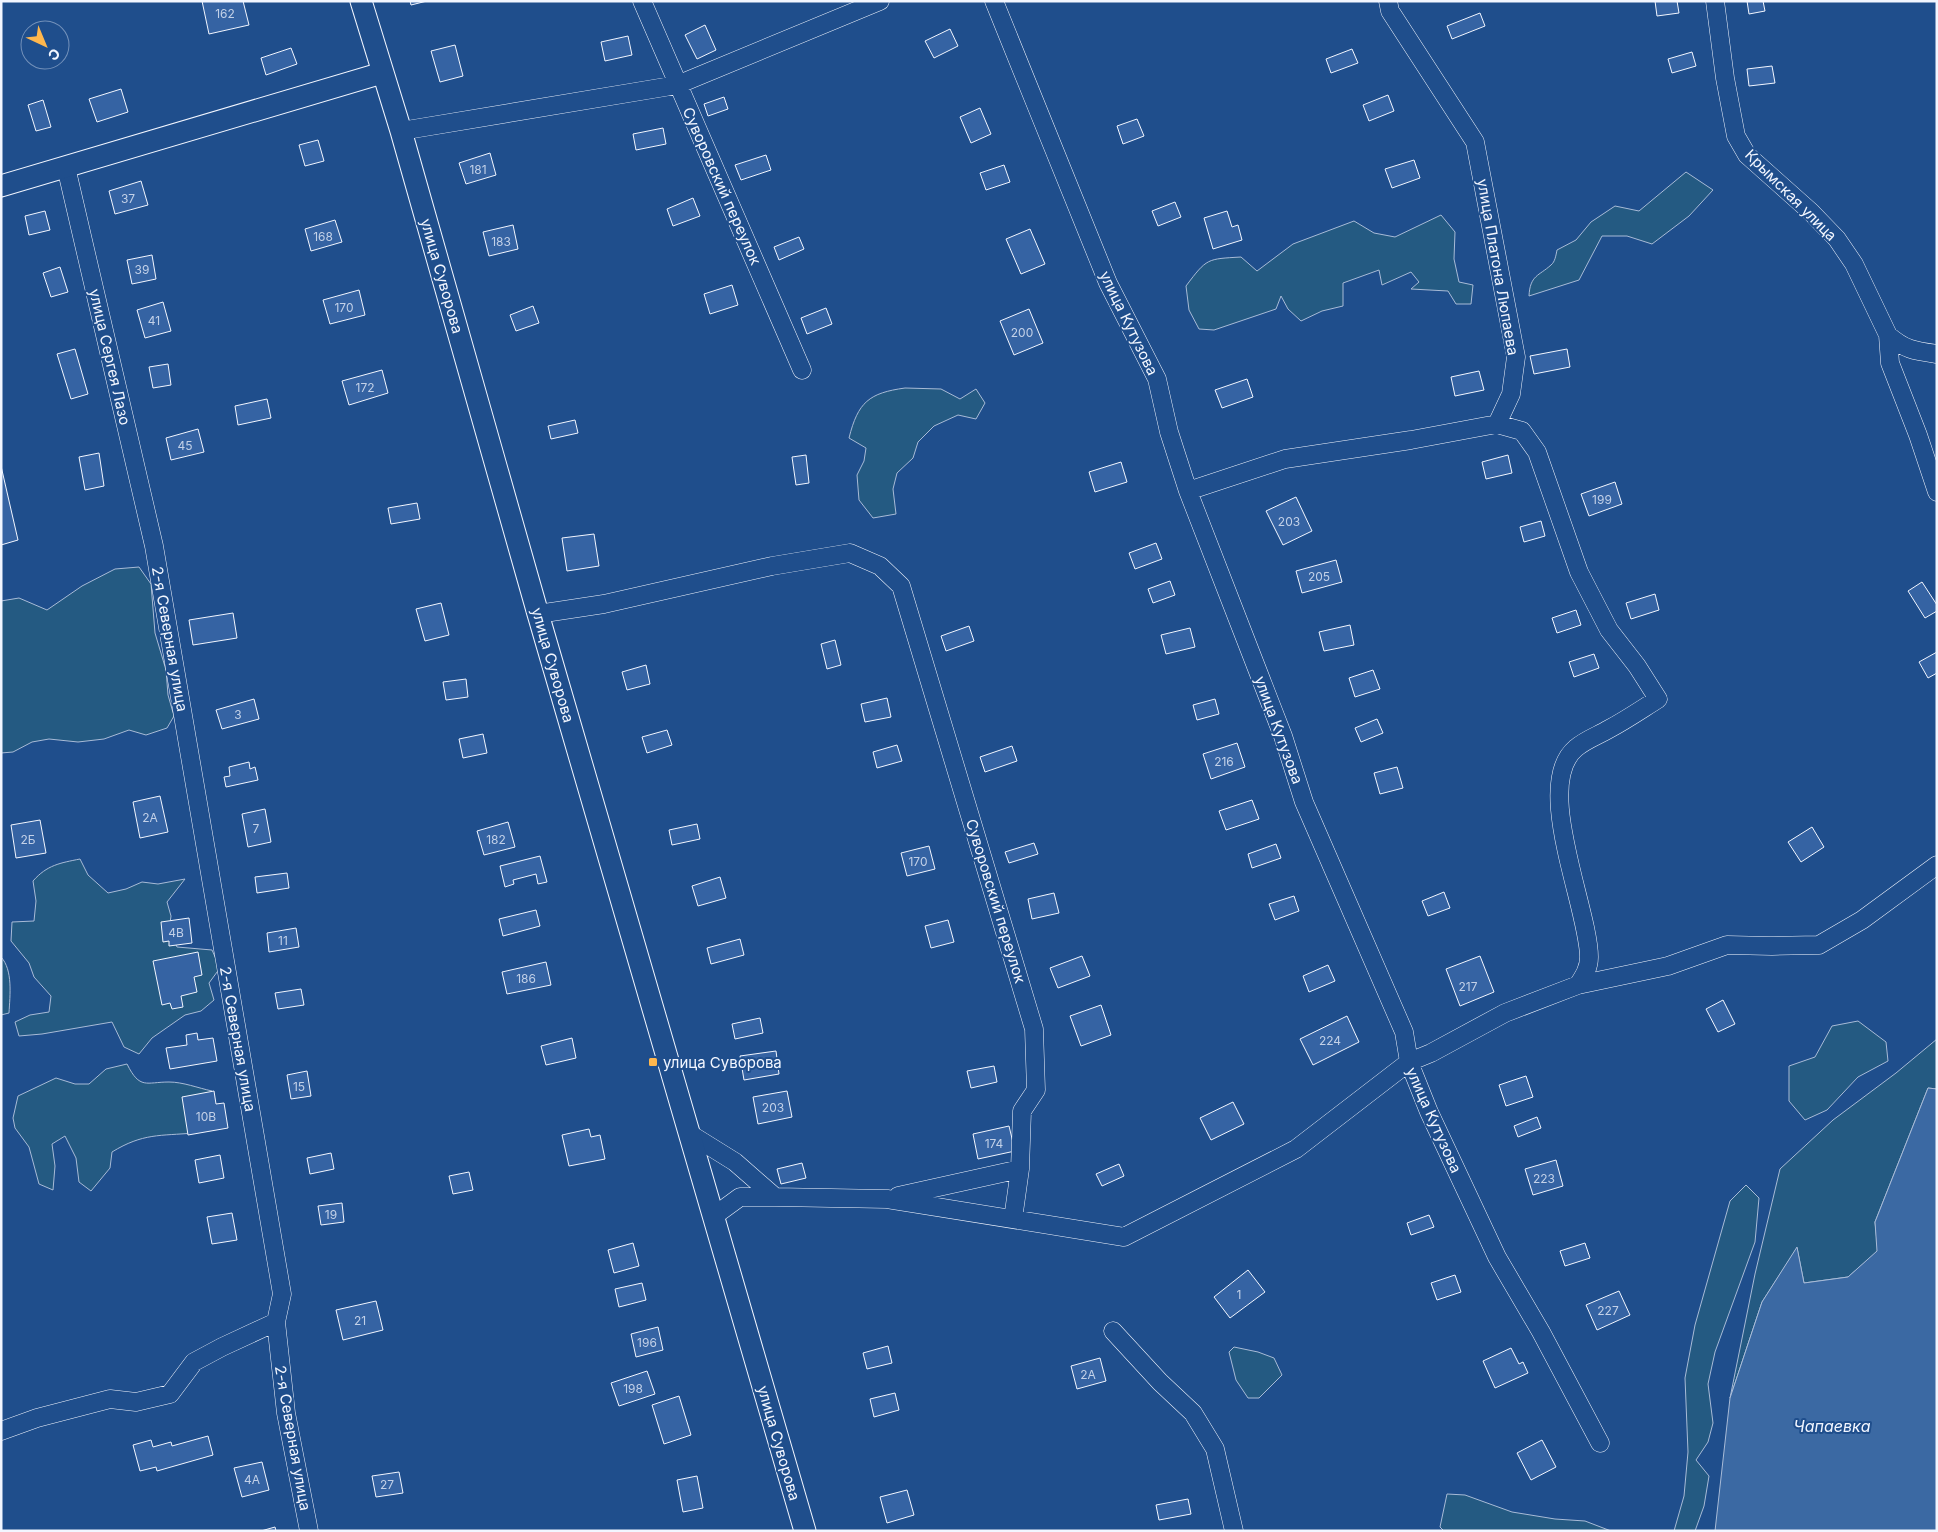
<svg xmlns="http://www.w3.org/2000/svg" width="1938" height="1532" viewBox="0 0 1938 1532" font-family="Inter,sans-serif">
<style>
.green{fill:#245a82;stroke:#a8bbd7}
.water{fill:#3b69a3;stroke:#a8bbd7}
.building{fill:#3563a3;stroke:#f2f6ff}
.lines{fill:none;stroke-linecap:round;stroke-linejoin:round}
.minor-casing{stroke:#f2f6ff;stroke-width:19}
.tertiary-casing{stroke:#f2f6ff;stroke-width:23}
.minor{stroke:#1f4e8c;stroke-width:18}
.tertiary{stroke:#1f4e8c;stroke-width:21}
.poi-dot{fill:#ffb74d;stroke:#1f4e8c;stroke-width:2}
.labels{text-anchor:middle;dominant-baseline:central;stroke-width:4;stroke-linejoin:round;paint-order:stroke}
.number-label{font-size:12px;fill:#c3d1e8}
.street-label{font-size:15px;fill:#f2f6ff;stroke:#1f4e8c}
.poi-label{font-size:15px;fill:#f2f6ff;stroke:#1f4e8c;text-anchor:start}
.water-label{font-size:16px;font-style:italic;fill:#f2f6ff;stroke:#1f4e8c}
</style>
<rect width="100%" height="100%" fill="#1f4e8c"/>
<path class="green" d="M1686 172 1713 190 1689 216 1652 244 1627 236H1602L1579 280 1529 296C1530 275 1539 276 1551 265 1555 262 1556 255 1557 250L1576 240 1591 222 1615 206 1639 211Z
M1441 215 1455 232 1454 259 1459 282 1473 285 1471 304H1456L1448 291 1411 289 1419 282 1411 272 1382 285 1379 270 1343 283V306L1322 311 1301 321 1288 309 1281 296 1276 309 1214 330 1199 329 1189 310 1186 286C1207 258 1207 259 1241 257L1257 271 1293 244 1354 221 1374 233 1395 237Z
M905 388 941 389 960 399 976 389 985 403 976 419 958 415 934 426 918 442 913 458 897 473 893 489 896 514 873 518 859 500 857 475 864 461 866 448 849 438C858 402 869 393 905 388Z
M139 567 151 584 155 633 166 670 168 695 174 716 167 728 146 735 129 730 104 739 78 742 49 739 32 742 13 752 1 753V601L19 598 47 610 82 586 115 569Z
M80 859 88 875 108 893 126 889 142 882 158 884 185 879 167 902 171 916 169 931 177 947 212 950 220 968 209 983 214 1000 201 1011 185 1015 152 1038 139 1054 124 1047 112 1022 42 1034 19 1036 15 1022 30 1015 49 1012 51 996 34 977 29 963 11 941 12 922 34 921 36 901 33 881C47 865 60 863 80 859Z
M1 957C13 970 10 995 9 1013L1 1015Z
M1858 1021 1886 1042 1888 1061 1858 1077 1827 1110 1805 1120 1789 1101V1066L1815 1057 1832 1026Z
M1937 1039V1089L1928 1088 1875 1222 1878 1251 1848 1277 1804 1283 1797 1248 1762 1302 1730 1398 1755 1274 1780 1169 1833 1120 1896 1073Z
M127 1064C140 1090 146 1082 169 1082 183 1082 198 1088 212 1091L197 1114 194 1133C160 1136 143 1133 112 1152L110 1168 91 1191 79 1182 76 1158 65 1136 52 1144 55 1166 53 1190 39 1184 29 1147 15 1128 13 1118 18 1096 56 1078 75 1084H89L106 1069Z
M1746 1185 1759 1198 1755 1242 1715 1352 1708 1384 1713 1423 1708 1442 1696 1460 1709 1476 1704 1506 1695 1531H1674L1684 1496 1688 1452 1685 1378 1695 1325 1730 1201Z
M1234 1347 1258 1352 1274 1358 1282 1375 1259 1398H1248L1236 1380 1229 1352Z
M1447 1494 1465 1495 1512 1512 1555 1519 1585 1521 1611 1531H1444L1440 1527Z"/>
<path class="water" d="M1928 1088 1937 1089V1531H1715L1730 1398 1762 1302 1797 1247 1804 1283 1848 1277 1877 1251 1875 1222Z"/>
<path class="building" d="M202 1H243L249 25 209 34Z
M410 1H427L411 5Z
M1655 1H1677L1679 13 1657 16Z
M1747 1H1763L1765 11 1749 14Z
M1480 13 1485 26 1452 39 1447 26Z
M705 25 716 50 697 59 685 35Z
M950 29 958 46 934 58 925 41Z
M628 36 632 55 605 61 601 42Z
M455 45 463 76 440 82 431 51Z
M291 48 297 64 266 75 261 58Z
M1352 49 1358 63 1331 73 1326 59Z
M1692 52 1696 66 1672 73 1668 59Z
M1772 66 1775 83 1749 86 1747 69Z
M121 89 128 112 97 122 89 99Z
M1388 95 1394 111 1369 121 1363 105Z
M724 97 728 109 708 116 704 104Z
M43 100 51 127 36 131 28 105Z
M980 108 991 134 971 143 960 117Z
M1137 119 1144 136 1123 144 1117 126Z
M663 128 666 144 636 150 633 134Z
M318 140 324 161 305 166 299 145Z
M490 153 496 175 466 184 459 163Z
M766 155 771 170 741 180 735 165Z
M1414 160 1420 178 1392 188 1385 169Z
M1004 165 1010 182 986 190 980 173Z
M141 181 148 205 115 214 109 191Z
M693 198 700 216 673 226 667 209Z
M1175 202 1181 217 1158 226 1152 211Z
M45 211 50 230 29 235 25 216Z
M1227 211 1232 227 1238 225 1242 240 1213 249 1204 218Z
M335 220 342 242 311 251 305 229Z
M513 225 518 249 489 256 483 232Z
M1030 229 1045 264 1021 274 1006 239Z
M799 237 804 249 779 260 774 247Z
M152 255 156 279 132 284 127 260Z
M60 267 68 292 51 297 43 273Z
M732 285 738 305 710 314 704 294Z
M359 290 365 315 330 324 323 300Z
M163 302 171 331 145 338 137 310Z
M533 306 539 323 516 331 510 315Z
M826 308 832 324 807 334 801 318Z
M1029 309 1043 343 1014 355 1000 321Z
M75 349 88 394 71 399 57 354Z
M1567 349 1570 367 1534 374 1530 356Z
M168 364 171 385 153 388 149 367Z
M382 370 388 393 349 405 342 381Z
M1479 371 1484 390 1455 396 1451 377Z
M1247 379 1253 397 1222 408 1215 390Z
M267 399 271 418 238 425 235 406Z
M575 420 578 433 551 439 548 426Z
M198 429 204 452 171 460 166 438Z
M99 453 104 486 85 490 79 457Z
M806 455 809 483 796 485 792 457Z
M1508 455 1512 473 1486 479 1482 462Z
M1121 462 1127 482 1095 492 1089 472Z
M1 466 18 540 1 545Z
M1615 482 1622 504 1589 516 1581 494Z
M1296 497 1312 531 1283 545 1266 511Z
M417 503 420 519 391 524 388 508Z
M1541 521 1545 536 1524 542 1520 527Z
M594 534 599 566 567 571 562 538Z
M1156 543 1162 559 1135 569 1129 553Z
M1336 560 1342 582 1302 593 1296 571Z
M1170 581 1175 595 1153 603 1148 589Z
M1922 582 1937 605V611L1925 618 1908 591Z
M1655 594 1659 610 1631 619 1626 603Z
M441 603 449 635 425 641 416 609Z
M1576 610 1581 625 1557 633 1552 618Z
M233 613 237 638 193 645 189 620Z
M1350 625 1354 645 1324 651 1319 632Z
M969 626 974 641 946 651 941 636Z
M1190 628 1195 647 1166 654 1161 635Z
M835 640 841 665 827 669 821 644Z
M1937 652V673L1928 678 1919 662Z
M1594 654 1599 668 1574 677 1569 662Z
M646 665 650 684 627 690 622 672Z
M1373 670 1380 689 1355 697 1349 678Z
M466 679 468 697 446 700 443 682Z
M887 698 891 717 865 722 861 704Z
M254 699 259 719 222 729 216 710Z
M1215 699 1219 714 1197 720 1193 705Z
M1377 719 1383 733 1361 742 1355 728Z
M667 730 672 745 647 753 642 737Z
M483 734 487 753 463 758 459 739Z
M1237 743 1245 767 1211 779 1203 754Z
M897 745 902 761 877 768 873 752Z
M1012 746 1017 761 985 772 980 757Z
M249 762 250 769 255 767 258 780 226 787 224 777 230 776 229 767Z
M1397 767 1403 788 1380 794 1374 773Z
M160 796 168 832 140 838 133 802Z
M1252 800 1259 819 1226 830 1219 811Z
M265 809 271 842 248 847 242 814Z
M40 820 46 853 16 858 11 825Z
M508 822 515 847 484 855 477 831Z
M697 824 700 839 672 845 669 830Z
M1812 827 1824 847 1801 862 1788 842Z
M1034 843 1038 854 1009 863 1005 852Z
M1276 844 1281 858 1252 868 1248 854Z
M929 846 935 869 907 876 901 853Z
M540 856 547 882 538 884 536 874 513 880 514 884 505 887 500 866Z
M287 873 289 888 257 893 255 877Z
M720 877 726 898 698 906 692 886Z
M1444 892 1450 908 1428 916 1422 901Z
M1054 893 1059 913 1032 919 1028 899Z
M1294 896 1299 911 1275 920 1269 904Z
M536 910 540 926 503 936 499 919Z
M189 918 192 943 169 946V941L163 942 161 922Z
M948 920 954 942 931 948 925 926Z
M296 928 299 947 269 952 267 933Z
M740 939 744 955 711 964 707 948Z
M198 952 202 975 194 977 197 992 181 996 183 1007 172 1009 170 1003 162 1005 153 961Z
M1082 956 1090 976 1058 988 1050 968Z
M1480 956 1494 992 1460 1006 1446 969Z
M546 962 551 985 507 994 502 972Z
M1328 965 1335 981 1309 992 1303 976Z
M301 989 304 1005 278 1009 275 993Z
M1723 1000 1735 1024 1718 1032 1706 1009Z
M1101 1005 1111 1035 1081 1046 1070 1016Z
M1347 1016 1359 1042 1313 1065 1300 1039Z
M760 1018 763 1033 735 1039 732 1024Z
M197 1033 198 1040 213 1038 217 1061 170 1069 166 1048 187 1045 186 1035Z
M572 1038 576 1058 546 1065 541 1046Z
M776 1051 779 1074 744 1080 740 1056Z
M994 1066 997 1082 971 1088 967 1071Z
M307 1071 311 1096 291 1099 287 1075Z
M1526 1076 1533 1097 1506 1106 1499 1085Z
M214 1091 216 1104 224 1103 228 1128 188 1135 182 1097Z
M787 1091 792 1117 758 1124 753 1097Z
M1233 1102 1244 1124 1211 1140 1200 1118Z
M1537 1117 1541 1128 1518 1137 1514 1126Z
M1009 1126 1015 1151 978 1159 973 1134Z
M589 1129 591 1137 600 1135 605 1159 569 1166 562 1135Z
M331 1153 334 1169 310 1174 307 1158Z
M220 1155 224 1178 199 1183 195 1160Z
M1556 1160 1563 1186 1533 1195 1525 1169Z
M802 1163 806 1178 781 1184 777 1169Z
M1119 1164 1124 1176 1102 1186 1096 1174Z
M469 1172 473 1190 453 1194 449 1176Z
M342 1203 344 1222 321 1225 318 1206Z
M232 1213 237 1240 212 1244 207 1217Z
M1429 1215 1434 1227 1411 1235 1407 1223Z
M633 1243 639 1266 614 1273 608 1250Z
M1585 1243 1590 1258 1565 1266 1560 1251Z
M1248 1270 1265 1292 1230 1318 1214 1297Z
M1455 1275 1461 1292 1437 1300 1431 1283Z
M642 1283 646 1300 619 1307 615 1289Z
M1619 1291 1630 1315 1597 1330 1586 1305Z
M376 1301 383 1330 343 1340 336 1310Z
M658 1327 663 1350 636 1357 631 1334Z
M888 1346 892 1363 867 1369 863 1353Z
M1511 1348 1519 1364 1523 1362 1528 1373 1495 1388 1483 1361Z
M1100 1358 1106 1381 1077 1389 1071 1366Z
M647 1371 655 1394 619 1406 611 1383Z
M895 1393 899 1410 874 1417 870 1399Z
M679 1396 691 1435 664 1444 652 1405Z
M208 1436 213 1455 157 1471 156 1467 140 1471 133 1445 151 1440 153 1447 171 1442 172 1446Z
M1542 1440 1556 1467 1531 1480 1517 1453Z
M262 1462 269 1490 242 1497 234 1468Z
M399 1472 403 1493 376 1497 372 1476Z
M697 1476 703 1508 683 1512 677 1480Z
M907 1490 914 1515 887 1523 880 1497Z
M1188 1499 1191 1514 1159 1520 1156 1505Z
M275 1527 276 1531H261Z"/>
<g class="lines">
<g class="minor-casing">
<path id="minor" d="M642 1 802 370
M994 1 1108 283 1157 379 1169 432 1188 491 1283 736 1304 802 1404 1032 1409 1062 1429 1112 1497 1257 1541 1332 1600 1443
M1388 1 1390 11 1475 142 1516 357 1511 394 1497 424 1522 431 1537 452 1579 572 1609 630 1637 666 1658 699C1642 709 1626 720 1609 729 1599 735 1585 740 1576 748 1532 784 1589 909 1589 957 1589 968 1584 976 1578 985
M1715 1 1725 78 1736 136 1747 155 1811 212 1837 239 1854 264 1888 335 1890 363 1918 435 1937 492
M401 131 677 85 880 1
M66 167 154 546 282 1294 276 1322 286 1413 309 1531
M1888 335C1905 350 1915 351 1937 354
M1188 491 1285 459 1411 440 1497 424
M538 614 604 604 772 566 850 553 880 566 901 586 1034 1029 1036 1090 1022 1111 1020 1169 1013 1219
M690 1134 735 1162 775 1197 887 1199 1124 1237 1296 1149 1409 1062 1431 1053 1505 1013 1578 985 1668 966 1727 945 1772 946 1819 945 1862 920 1937 865
M898 1196 1020 1169
M714 1216 740 1197H775
M1113 1331 1160 1382 1193 1413 1215 1449 1234 1531
M1 1431 37 1418 110 1399 136 1402 170 1394 194 1362 222 1347 276 1322"/>
</g>
<g class="tertiary-casing">
<path id="tertiary" d="M361 1 401 131 538 614 805 1531
M1 186 382 73"/>
</g>
<use href="#minor" class="minor"/>
<use href="#tertiary" class="tertiary"/>
</g>
<rect class="poi-dot" x="648" y="1057" width="10" height="10" rx="2.5"/>
<g class="labels">
<g class="number-label">
<text x="225" y="13">162</text>
<text x="478" y="169">181</text>
<text x="128" y="198">37</text>
<text x="323" y="236">168</text>
<text x="501" y="241">183</text>
<text x="142" y="269">39</text>
<text x="344" y="307">170</text>
<text x="154" y="320">41</text>
<text x="1022" y="332">200</text>
<text x="365" y="387">172</text>
<text x="185" y="445">45</text>
<text x="1602" y="499">199</text>
<text x="1289" y="521">203</text>
<text x="1319" y="576">205</text>
<text x="238" y="714">3</text>
<text x="1224" y="761">216</text>
<text x="150" y="817">2А</text>
<text x="256" y="828">7</text>
<text x="28" y="839">2Б</text>
<text x="496" y="839">182</text>
<text x="918" y="861">170</text>
<text x="176" y="932">4В</text>
<text x="283" y="940">11</text>
<text x="526" y="978">186</text>
<text x="1468" y="986">217</text>
<text x="1330" y="1040">224</text>
<text x="299" y="1086">15</text>
<text x="773" y="1107">203</text>
<text x="206" y="1116">10В</text>
<text x="994" y="1143">174</text>
<text x="1544" y="1178">223</text>
<text x="331" y="1214">19</text>
<text x="1239" y="1294">1</text>
<text x="1608" y="1310">227</text>
<text x="360" y="1320">21</text>
<text x="647" y="1342">196</text>
<text x="1088" y="1374">2А</text>
<text x="633" y="1388">198</text>
<text x="252" y="1479">4А</text>
<text x="387" y="1484">27</text>
</g>
<g class="street-label">
<text transform="translate(722 186) rotate(66)">Суворовский переулок</text>
<text transform="translate(1791 195) rotate(45)">Крымская улица</text>
<text transform="translate(1498 267) rotate(80)">улица Платона Люпаева</text>
<text transform="translate(442 276) rotate(74)">улица Суворова</text>
<text transform="translate(1129 323) rotate(64)">улица Кутузова</text>
<text transform="translate(110 357) rotate(77)">улица Сергея Лазо</text>
<text transform="translate(170 639) rotate(80)">2-я Северная улица</text>
<text transform="translate(553 665) rotate(74)">улица Суворова</text>
<text transform="translate(1279 730) rotate(70)">улица Кутузова</text>
<text transform="translate(996 901) rotate(73)">Суворовский переулок</text>
<text transform="translate(238 1039) rotate(80)">2-я Северная улица</text>
<text transform="translate(1434 1120) rotate(66)">улица Кутузова</text>
<text transform="translate(293 1438) rotate(80)">2-я Северная улица</text>
<text transform="translate(779 1443) rotate(74)">улица Суворова</text>
</g>
<g class="poi-label">
<text x="663" y="1062">улица Суворова</text>
</g>
<g class="water-label">
<text x="1832" y="1426">Чапаевка</text>
</g>
</g>
<rect width="1938" height="1532" fill="none" stroke="#f2f6ff" stroke-width="5"/>
<g transform="translate(45 45) rotate(136)"><circle r="24" fill="#1f4e8c" stroke="#7391ba"/>
<path d="M0-4L9 19L0 12L-9 19Z" fill="#ffb74d"/>
<text y="-8" font-size="14" font-weight="bold" text-anchor="middle" fill="#f2f6ff">С</text>
</g>
</svg>
